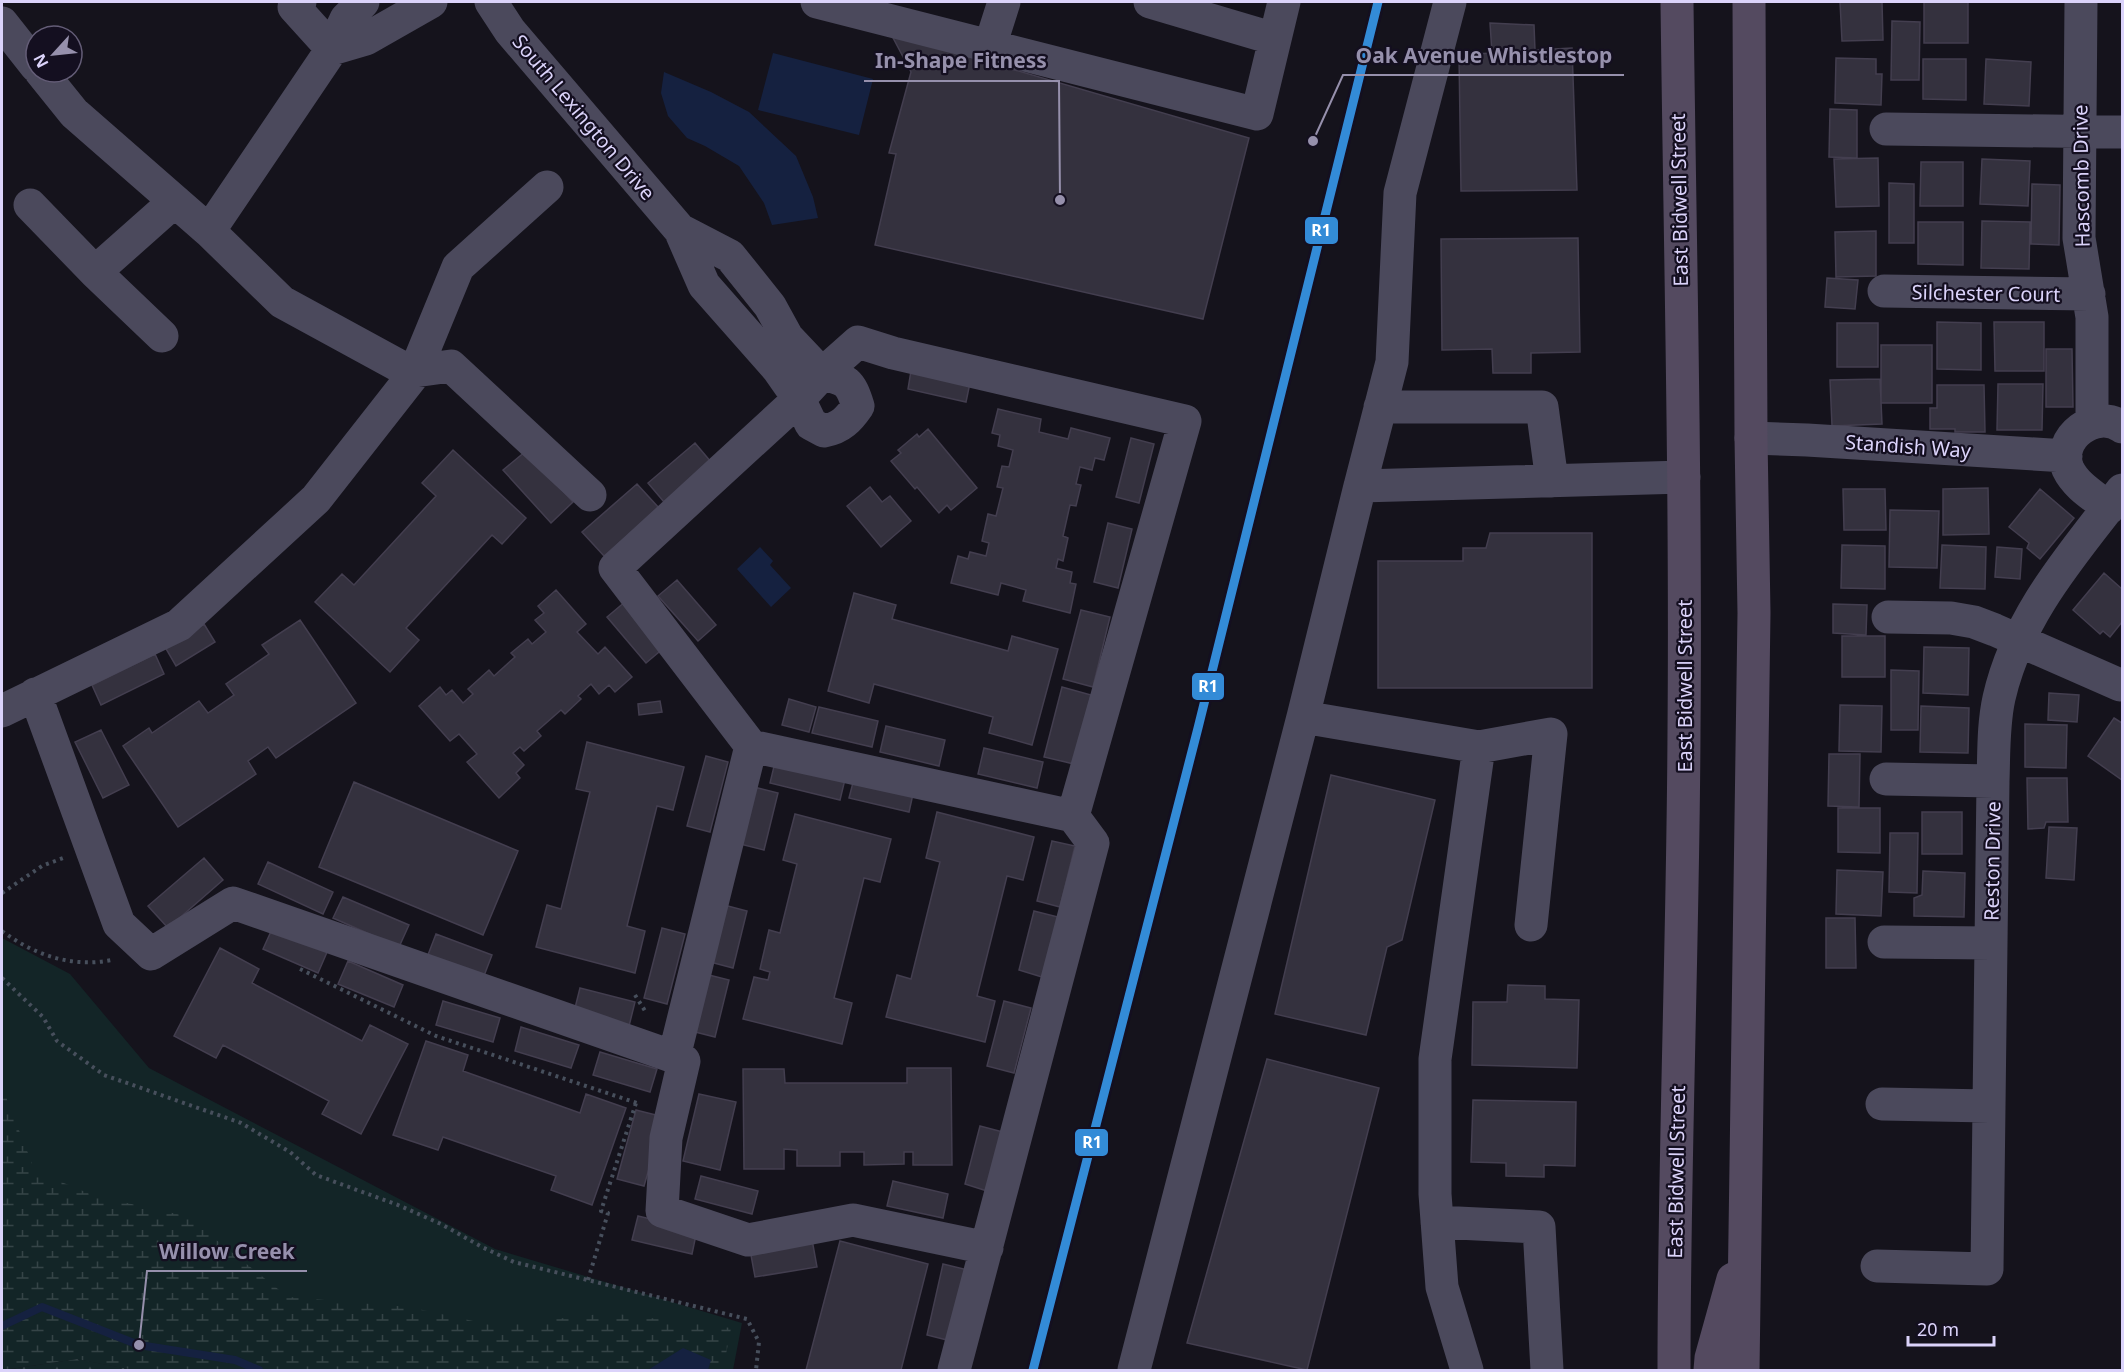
<svg xmlns="http://www.w3.org/2000/svg" width="2124" height="1372" viewBox="0 0 2124 1372" font-family="'Noto Sans',sans-serif">
<style>
.green{fill:#132527}
.forest{fill:url(#forest-firs)}
.wetland{fill:url(#wetland-marsh)}
.water{fill:#152140}
.lines{fill:none;stroke-linecap:round;stroke-linejoin:round}
.stream{stroke:#152140;stroke-width:8}
.building{fill:#34313e;stroke:#433e4f;stroke-width:1.5}
.path{stroke:#474f5c;stroke-width:4;stroke-dasharray:3 4.5;stroke-linecap:butt}
.minor{stroke:#4b495c;stroke-width:33}
.major{stroke:#544a60;stroke-width:33}
.rail{stroke:#465463;stroke-width:4.5;stroke-dasharray:9 8;stroke-linecap:butt}
.rail-1-casing{stroke:#140f20;stroke-width:14}
.rail-1{stroke:#338bd7;stroke-width:9}
.labels{text-anchor:middle;dominant-baseline:central;stroke-width:4.5;stroke-linejoin:round;paint-order:stroke}
.street-label{font-size:20px;fill:#dbd3fa;stroke:#140f20}
.leader{fill:none;stroke:#9690ac;stroke-width:2}
.callout-dot{fill:#9690ac;stroke:#140f20;stroke-width:2}
.callout-label{font-size:21px;text-anchor:middle;font-weight:bold;fill:#9690ac;stroke:#140f20;stroke-width:4.5;stroke-linejoin:round;paint-order:stroke}
.line-badge{stroke:#140f20;stroke-width:2}
.badge-label{font-size:16px;text-anchor:middle;font-weight:bold;fill:#fff}
</style>
<defs>
<pattern id="forest-firs" width="22" height="20" patternUnits="userSpaceOnUse" patternTransform="scale(1.5)"><rect width="22" height="20" fill="#132527"/><path d="M5 1l3.5 6h-7zM16 11l3.5 6h-7z" fill="#354447"/></pattern>
<pattern id="wetland-marsh" width="20" height="14" patternUnits="userSpaceOnUse" patternTransform="scale(1.5)"><rect width="20" height="14" fill="#132527"/><path d="M1 5h8M5 5V1M11 12h8M15 12V8" fill="none" stroke="#354447"/></pattern>
</defs>
<rect width="100%" height="100%" fill="#15131c"/>
<path class="green" d="M2 938 70 974 149 1068 495 1249 742 1323 733 1370H134L77 1359 2 1370Z"/>
<path class="forest" d="M77 1359 134 1370H4Z"/>
<path class="wetland" d="M2 1087 35 1171 95 1196 186 1216 288 1297 409 1307 496 1326 609 1313 731 1328 723 1370H134L77 1359 2 1370Z"/>
<path class="water" d="M773 53 873 79 859 135 758 110Z
M664 72 711 92 749 112 796 156 813 197 818 218 772 225 764 203 739 166 705 146 687 138 668 116 661 93Z
M760 547 773 561 770 565 791 588 771 607 737 569Z
M683 1348 711 1360 708 1370H648Z"/>
<g class="lines">
<path class="stream" d="M2 1326 42 1307 139 1345 235 1360 259 1370"/>
</g>
<path class="building" d="M1840 2H1882L1883 40 1842 41Z
M1924 2H1968V43H1924Z
M1892 21 1920 22 1919 80H1891Z
M1490 23 1534 25 1535 50 1572 48 1577 190 1461 191 1459 55 1492 53Z
M891 34 1249 138 1203 319 875 245 896 154 889 153 911 72Z
M1836 58 1876 59V74H1882L1881 105 1835 103Z
M1923 59H1966V100L1923 99Z
M1986 59 2031 62 2029 106 1984 104Z
M1830 109 1857 110V158L1829 157Z
M1878 158 1879 206 1836 207 1834 159Z
M1982 159 2030 161 2028 206 1980 204Z
M1921 162H1963V206H1920Z
M1889 183 1914 184V243H1889Z
M2032 184 2060 185 2059 245 2031 244Z
M1982 221 2030 222 2029 269 1981 268Z
M1918 222H1963V265L1918 264Z
M1876 231V276L1836 277 1835 232Z
M1578 238 1580 352 1531 353V373H1493L1492 349 1442 350 1441 239Z
M1827 278 1858 280 1855 309 1825 307Z
M1937 322 1981 323V370L1937 369Z
M1994 322H2044V371H1995Z
M1837 323H1878V367H1837Z
M1881 345H1932V403H1881Z
M2046 349H2072L2073 407H2046Z
M912 365 971 378 966 402 908 389Z
M1880 379 1882 424 1832 426 1830 380Z
M1998 384H2043L2042 430H1997Z
M1937 385H1984L1985 432H1955V429H1930V408H1937Z
M998 409 1041 419 1039 432 1068 439 1071 428 1110 438 1104 460 1095 458 1092 470 1080 467 1076 484 1081 485 1076 506 1070 505 1063 536 1068 538 1063 561 1058 559 1056 568 1072 572 1070 583 1076 584 1070 613 1023 601 1026 590 1001 583 998 595 951 583 958 556 968 559 970 552 986 556 989 543 982 541 988 514 996 516 1003 488 997 487 1002 466 1009 467 1013 450 998 446 1000 435 992 433Z
M928 429 977 488 951 510 947 505 939 513 917 487 915 489 891 461 901 453 898 450 917 434 919 437Z
M1131 438 1154 444 1139 503 1116 497Z
M695 443 711 462 664 502 648 483Z
M453 450 526 518 502 544 492 535 406 628 419 640 390 672 315 602 342 574 354 585 436 496 422 483Z
M526 451 573 502 551 523 503 470Z
M637 484 659 508 604 556 582 532Z
M870 487 882 502 890 496 911 521 881 547 847 506Z
M1988 488 1989 534 1943 535V489Z
M1843 489H1885L1886 530H1844Z
M2040 489 2074 518 2040 559 2027 548 2029 543 2009 527Z
M1890 510 1939 511 1937 568 1889 567Z
M1108 523 1132 529 1118 588 1094 582Z
M1490 533H1592V688H1378V561H1463V548H1486Z
M1842 545 1885 546V589L1841 588Z
M1942 545 1986 547 1985 589 1940 588Z
M1997 547 2022 549 2020 579 1995 577Z
M2104 573 2122 589V622L2110 637 2103 631 2100 634 2073 610Z
M677 580 716 625 698 641 658 596Z
M556 590 586 624 577 632 598 654 605 647 632 677 615 692 609 685 599 694 591 684 578 696 581 699 565 714 561 710 537 731 541 736 524 751 520 747 513 753 524 765 516 773 520 778 499 798 467 762 477 754 459 734 450 741 419 706 440 687 446 695 452 690 463 703 473 694 468 689 489 670 494 676 515 657 511 653 528 639 532 644 546 632 535 620 544 613 538 606Z
M854 593 896 605 892 619 1008 651 1012 636 1058 649 1032 745 989 733 993 717 874 684 869 703 828 691Z
M626 601 665 647 646 663 607 617Z
M1833 604 1867 605 1866 635 1833 633Z
M1081 610 1110 617 1093 687 1063 679Z
M300 620 356 703 276 758 268 747 248 761 256 774 178 827 123 746 149 728 152 733 199 701 208 713 234 695 226 684 269 654 262 645Z
M204 624 215 642 176 666 165 647Z
M1842 636H1885V677H1842Z
M1924 647 1969 648 1968 695 1923 693Z
M155 654 164 674 101 705 92 685Z
M1891 670 1919 671 1918 730H1891Z
M1062 687 1091 695 1074 764 1044 757Z
M2049 693 2079 695 2077 722 2048 720Z
M789 699 816 707 809 732 782 725Z
M660 701 662 712 639 715 638 704Z
M1840 705 1882 706 1881 752 1839 751Z
M1921 706 1969 708 1968 753 1920 752Z
M819 707 878 721 872 747 812 733Z
M2114 718 2122 723V780L2088 756Z
M2025 724 2067 725 2066 768 2025 767Z
M886 726 945 740 939 766 880 752Z
M101 730 129 785 103 798 75 742Z
M587 742 684 767 673 810 657 806 627 926 645 931 635 973 536 947 547 905 561 909 590 792 576 789Z
M984 748 1043 762 1037 788 978 774Z
M777 754 847 771 840 800 770 783Z
M1829 754H1860L1859 807 1828 806Z
M706 756 728 762 710 832 687 826Z
M856 771 915 785 909 812 849 798Z
M1331 775 1435 800 1402 940 1387 947 1366 1035 1275 1014Z
M2027 778H2067L2068 822H2046L2044 828 2028 829Z
M354 782 518 851 483 935 319 867Z
M754 787 778 793 764 850 740 844Z
M1838 808H1880V853L1838 852Z
M937 812 1034 837 1023 880 1007 876 977 996 995 1001 985 1042 886 1017 897 975 911 979 940 862 926 858Z
M1922 812H1962V854H1922Z
M795 814 891 839 880 882 864 878 834 998 852 1003 842 1044 743 1019 754 977 768 980 770 972 760 969 769 930 780 933 797 864 783 860Z
M2049 827 2077 828 2074 880 2046 878Z
M1890 833H1918L1917 893 1889 892Z
M1052 841 1075 846 1060 907 1037 901Z
M204 858 223 880 168 928 148 906Z
M268 862 333 892 323 914 258 884Z
M1837 870 1883 872 1881 916 1836 914Z
M1923 871 1965 873 1964 917 1914 916V898L1922 895Z
M343 897 409 925 399 947 333 918Z
M724 905 747 911 733 968 710 962Z
M1034 911 1058 917 1042 977 1019 970Z
M1826 918H1855L1856 968H1826Z
M273 927 328 950 318 973 263 949Z
M662 928 685 934 667 1004 644 998Z
M436 934 492 955 482 981 426 960Z
M220 948 259 969 252 983 362 1041 370 1025 408 1044 361 1134 322 1114 329 1101 223 1045 216 1058 174 1036Z
M348 961 403 985 394 1007 338 984Z
M705 974 729 980 715 1037 691 1031Z
M1508 985 1545 986V999L1579 1000 1577 1068 1472 1065 1473 1002H1507Z
M580 988 635 1002 629 1026 574 1012Z
M443 1001 500 1018 493 1042 436 1025Z
M1004 1001 1031 1008 1014 1073 987 1066Z
M521 1027 579 1045 571 1068 515 1051Z
M426 1041 468 1055 463 1071 580 1113 586 1094 626 1108 592 1205 551 1190 556 1176 443 1137 438 1150 393 1135Z
M600 1052 657 1069 650 1092 593 1075Z
M1267 1059 1379 1088 1307 1370 1187 1343Z
M907 1068H951L952 1165H913V1152H904V1164L864 1165V1152H840V1166H797V1150L784 1149V1169H744L743 1069H784L785 1083H907Z
M699 1094 736 1102 720 1170 683 1161Z
M1473 1100 1576 1102 1575 1166 1544 1165V1177L1506 1176V1163L1471 1162Z
M636 1110 664 1117 644 1186 617 1179Z
M980 1126 1003 1132 987 1191 965 1184Z
M701 1176 758 1191 752 1214 695 1199Z
M893 1181 948 1194 943 1218 887 1206Z
M638 1216 697 1230 692 1254 632 1240Z
M811 1234 817 1267 755 1277 749 1244Z
M840 1241 928 1264 901 1370H806Z
M943 1264 968 1270 951 1341 927 1335Z"/>
<g class="lines">
<path class="path" d="M2 893 42 866 63 858
M2 931C34 955 72 968 112 960
M300 969 436 1036 637 1103
M2 978 43 1017 57 1041 104 1075 241 1123 290 1152 316 1175 398 1205 441 1224 482 1247 514 1262 747 1319 759 1342 756 1370
M635 995 647 1014
M588 1280 608 1213 601 1211 636 1103"/>
<path class="minor" d="M363 2 346 19 332 49 366 39 431 2
M491 2 510 31 680 230 704 285 778 369 799 399 811 424 824 431C841 428 849 419 858 406 850 381 847 380 822 374L858 342 893 353 1185 421 1073 816
M817 2 1257 114 1284 2
M1150 2 1275 39
M2081 2 2079 238 2092 317V422
M2 23 36 66
M990 46 1004 2
M41 72 74 113 209 231 332 49 294 7 300 2
M1886 129 2122 132
M30 205 95 272
M680 230 730 256 770 306 787 337 822 374 799 399 615 568 751 746 1073 816 1093 843 954 1370
M1884 291 2089 294
M162 336 95 272 175 201
M415 371 451 366 590 495
M414 374 458 267 547 187
M1380 407H1542L1552 481
M1751 438 1807 440 2066 456
M1360 486 1392 362 1400 193 1450 2
M2109 508C2094 496 2076 486 2068 469 2055 438 2096 408 2122 427
M1888 617 1951 618 1974 622 1995 630 2120 685
M35 694 119 924 151 954 233 903 674 1057 684 1061 666 1138 662 1211 748 1240 853 1220 987 1248
M2 711 179 625 316 499 414 374 282 302 209 231
M1303 717 1360 486 1684 477
M1479 747 1551 734 1531 925
M1886 779 1993 781
M1884 942 1991 943
M674 1057 751 746
M1882 1104 1989 1106
M1437 1222 1539 1227 1547 1370
M1877 1266 1987 1269 1993 781C1994 753 1993 725 1999 698 2018 615 2072 555 2122 490
M1134 1370 1303 717 1479 747 1435 1059V1194L1442 1287 1467 1370"/>
<path class="major" d="M1674 1370C1674 1157 1683 944 1684 731 1686 488 1680 245 1677 2
M1710 1370 1711 1358 1733 1279
M1743 1370 1754 613 1751 438 1749 2"/>
<path class="rail" d="M1033 1370 1198 728"/>
<g class="rail-1-casing">
<path id="rail-1" d="M1033 1370 1198 728 1378 2"/>
</g>
<use href="#rail-1" class="rail-1"/>
</g>
<g class="labels">
<g class="street-label">
<text transform="translate(584 117) rotate(50)">South Lexington Drive</text>
<text transform="translate(2081 176) rotate(-91)">Hascomb Drive</text>
<text transform="translate(1679 200) rotate(-91)">East Bidwell Street</text>
<text transform="translate(1986 293) rotate(1)">Silchester Court</text>
<text transform="translate(1908 446) rotate(4)">Standish Way</text>
<text transform="translate(1684 686) rotate(-90)">East Bidwell Street</text>
<text transform="translate(1992 861) rotate(-89)">Reston Drive</text>
<text transform="translate(1676 1172) rotate(-89)">East Bidwell Street</text>
</g>
</g>
<path class="leader" d="M1313 141L1343 75H1624M1060 200L1059 81H864M139 1345L147 1271H307"/>
<g class="callout-dot">
<circle cx="1313" cy="141" r="6"/>
<circle cx="1060" cy="200" r="6"/>
<circle cx="139" cy="1345" r="6"/>
</g>
<g class="callout-label">
<text x="1484" y="63">Oak Avenue Whistlestop</text>
<text x="961" y="68">In-Shape Fitness</text>
<text x="227" y="1259">Willow Creek</text>
</g>
<g class="line-badge">
<rect x="1304" y="216" width="35" height="29" rx="6" fill="#338bd7"/>
<rect x="1191" y="672" width="34" height="29" rx="6" fill="#338bd7"/>
<rect x="1074" y="1128" width="35" height="29" rx="6" fill="#338bd7"/>
</g>
<g class="badge-label">
<text x="1321" y="236">R1</text>
<text x="1208" y="692">R1</text>
<text x="1092" y="1148">R1</text>
</g>
<rect width="2124" height="1372" fill="none" stroke="#dbd3fa" stroke-width="6"/>
<g transform="translate(54 54) rotate(243)"><circle r="28" fill="#140f20" stroke="#645d77" stroke-width="1.5"/>
<path d="M0-4.5L10 22L0 15L-10 22Z" fill="#9690ac"/>
<text y="-9" font-size="16" font-weight="bold" text-anchor="middle" fill="#dbd3fa">N</text>
</g>
<path d="M1908 1336v9h86v-9" fill="none" stroke="#dbd3fa" stroke-width="3"/>
<text x="1917" y="1336" font-size="18" fill="#dbd3fa" stroke="#140f20" stroke-width="4.5" paint-order="stroke">20 m</text>
</svg>
